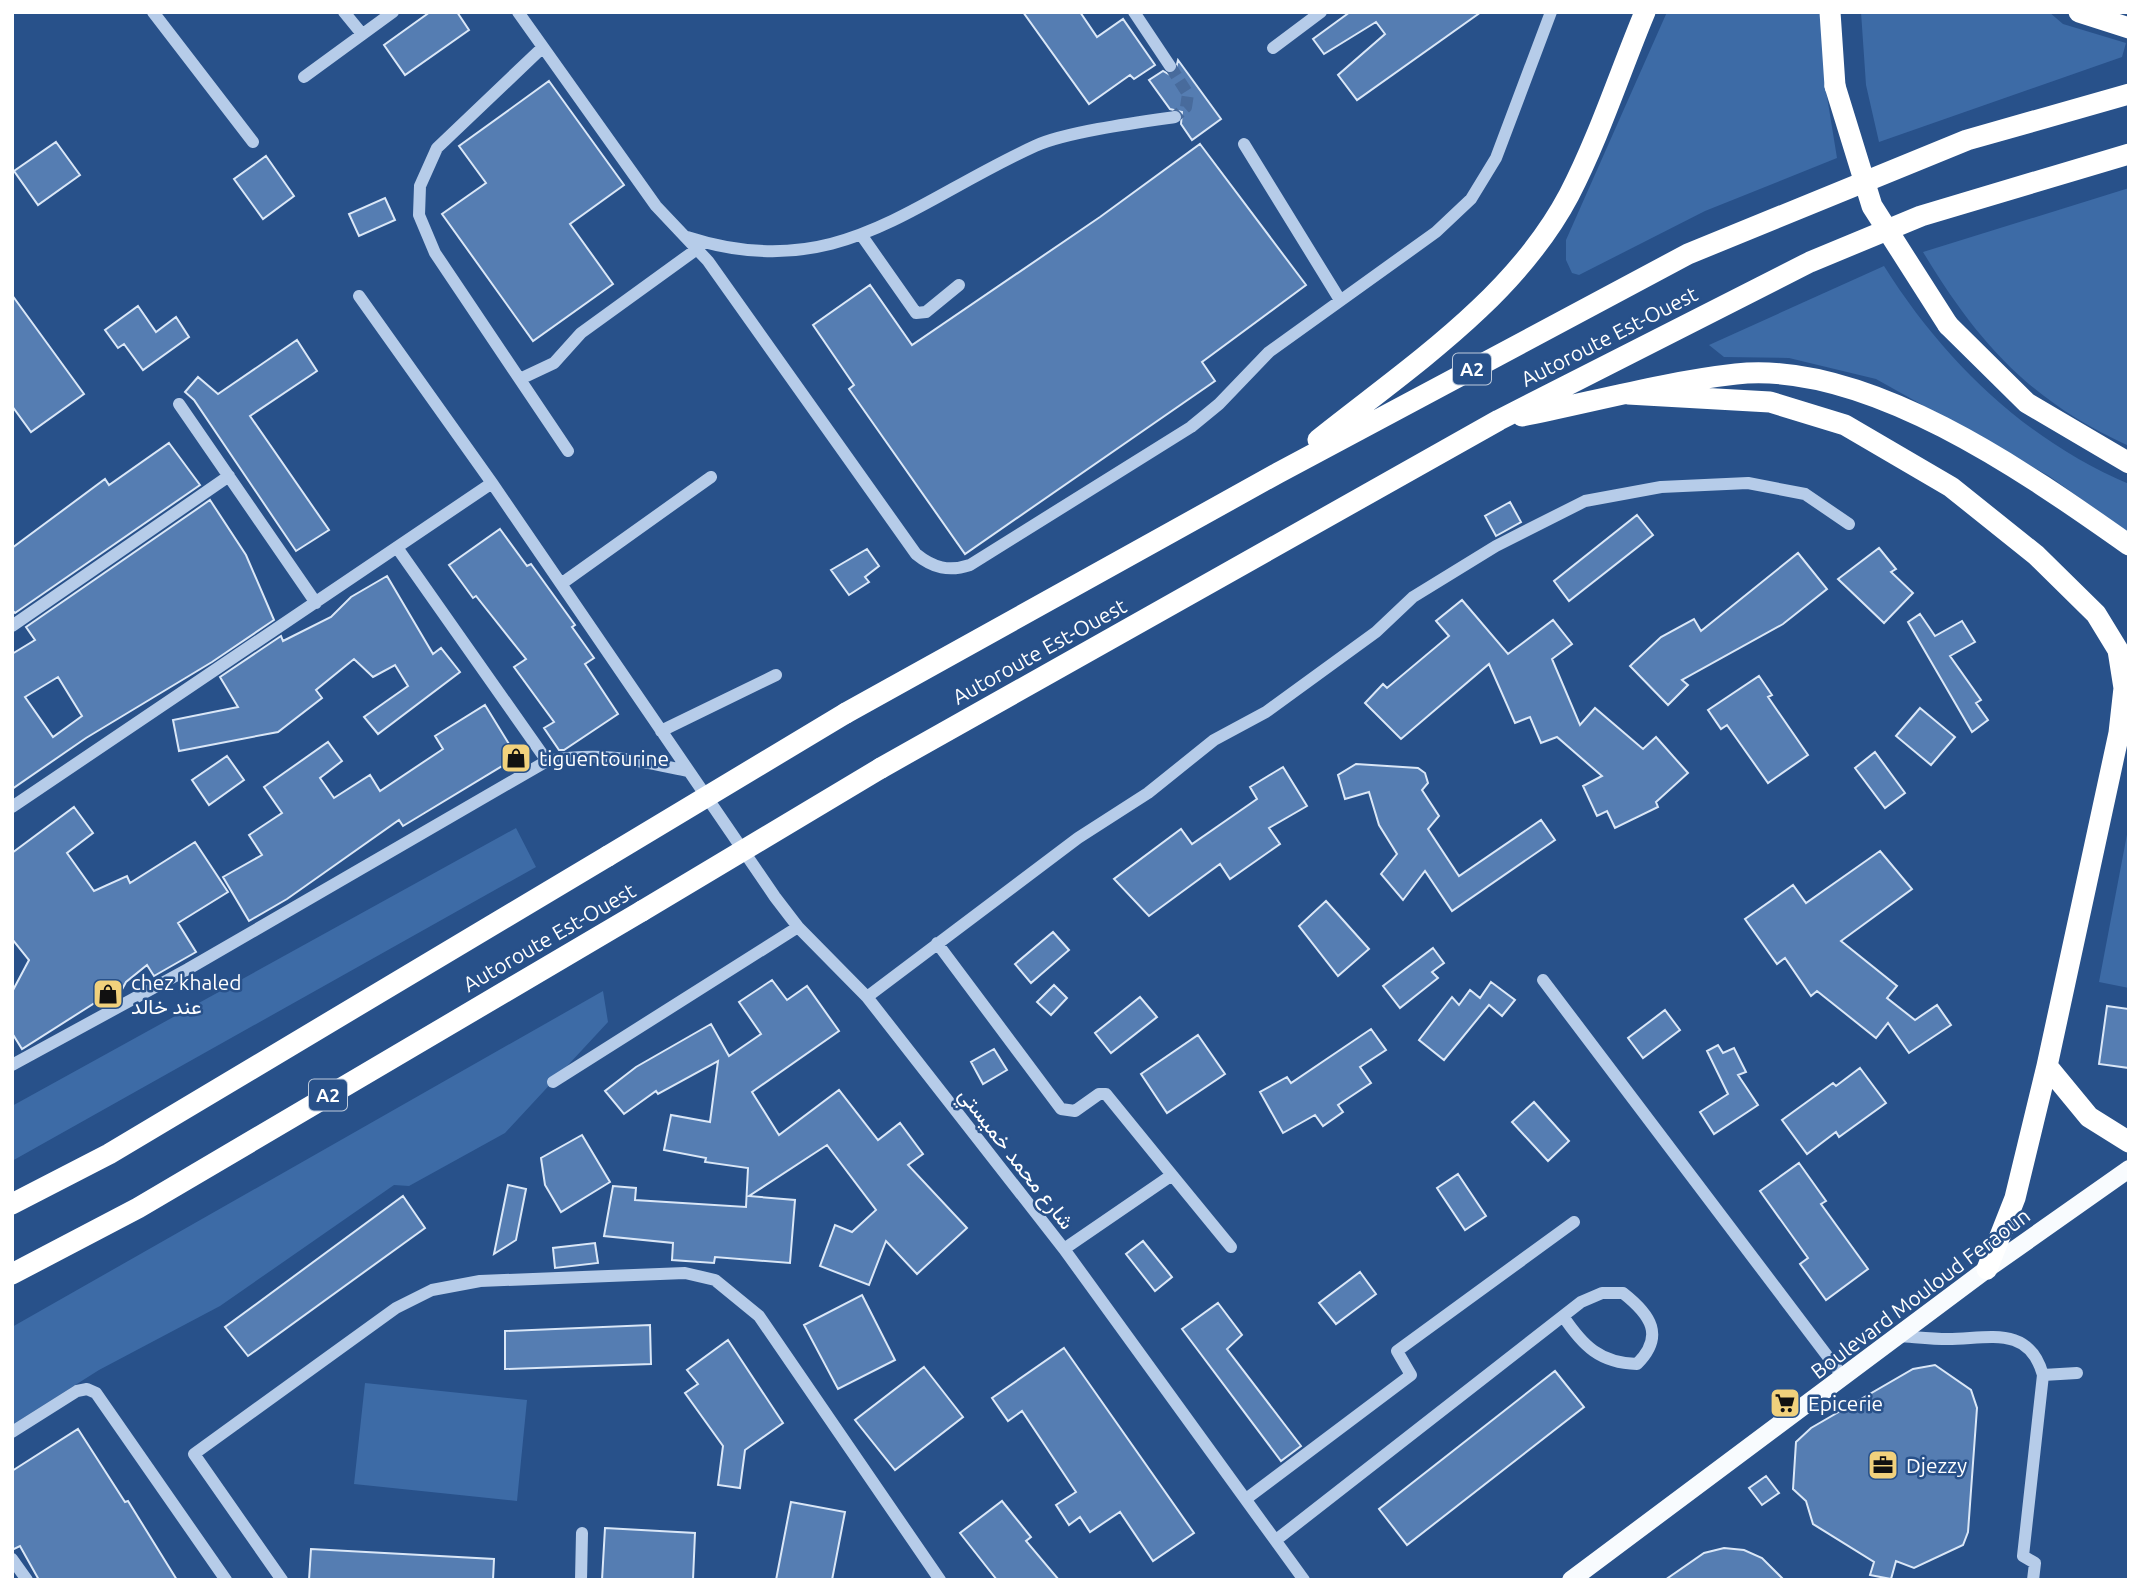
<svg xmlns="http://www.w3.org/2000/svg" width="2141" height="1592" viewBox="0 0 2141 1592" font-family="Ubuntu,Vazirmatn,sans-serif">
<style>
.green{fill:#3d6ba6}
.building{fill:#557db2;stroke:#dae7f7;stroke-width:2;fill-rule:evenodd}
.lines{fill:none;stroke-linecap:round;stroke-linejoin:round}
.minor-tunnel{stroke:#486b9c;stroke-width:12;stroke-dasharray:12 6;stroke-linecap:butt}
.minor{stroke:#b6cce9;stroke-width:12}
.major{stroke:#f8fbfe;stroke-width:18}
.highway{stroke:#fff;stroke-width:21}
.highway-bridge{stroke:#fff;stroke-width:21}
.labels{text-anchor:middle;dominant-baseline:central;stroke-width:5;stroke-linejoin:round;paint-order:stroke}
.shield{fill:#28518a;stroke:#becbdc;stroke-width:2}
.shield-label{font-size:19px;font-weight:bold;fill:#fff}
.street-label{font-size:21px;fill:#fff;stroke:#28518a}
.poi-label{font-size:21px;fill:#fff;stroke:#28518a;text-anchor:start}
</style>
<rect width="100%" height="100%" fill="#28518a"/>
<path class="green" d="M1667 12H1823L1825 84 1837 158 1705 211 1579 275 1572 273 1566 260V240Z
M1861 12H2049L2063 24 2126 43 2122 57 1879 142 1866 85Z
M2129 188V446C2030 401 1978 343 1923 252Z
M1884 266C1943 360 2025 440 2129 484V533L2049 476 1876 379 1789 358 1724 357 1709 345Z
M2129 824V988L2099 982Z
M516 828 536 867 12 1161V1106Z
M603 991 608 1022 505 1133 409 1186 394 1185 220 1306 99 1370 12 1425V1327Z
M365 1383 527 1400 517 1501 354 1484Z"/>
<path class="building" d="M430 12H457L469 30 405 75 384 45Z
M1023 12H1080L1097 37 1123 19 1155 65 1134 79 1130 75 1089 104Z
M1350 12H1481L1357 100 1338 75 1385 34 1376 22 1324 54 1313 39Z
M1178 60 1221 119 1192 140 1181 124 1182 112 1170 109 1149 80 1163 71 1170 75 1175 73Z
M549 81 624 185 570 224 613 284 533 341 442 214 486 183 459 146Z
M56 142 80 175 38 205 14 171Z
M1200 144 1306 285 1202 362 1215 381 965 554 849 389 854 385 813 325 870 285 912 345 1100 217Z
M266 156 294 196 263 219 234 179Z
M385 198 395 220 359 236 349 214Z
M12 295 84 394 31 432 12 406Z
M138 306 156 332 176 317 189 337 143 370 124 344 118 348 105 330Z
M297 340 317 371 250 416 329 530 296 551 194 400 185 392 198 377 218 394Z
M169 443 200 485 15 613 12 610V548L105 479 109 485Z
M210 500 246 555 274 620 212 662 86 738 12 789V654L35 640 26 627ZM58 677 82 716 53 737 25 697Z
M1510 502 1521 522 1496 536 1485 516Z
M1637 515 1653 535 1569 601 1554 581Z
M500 529 527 566 531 564 575 625 572 627 594 658 585 664 618 714 564 750H559L544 728 554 722 514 667 526 659 476 596 473 598 449 565Z
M1879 548 1896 569 1891 572 1913 593 1884 623 1838 579Z
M867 549 879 566 865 577 869 582 849 595 831 570Z
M1798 553 1827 589 1783 624 1682 680 1688 685 1668 705 1630 666 1661 637 1694 619 1701 631Z
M387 576 433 654 441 648 460 672 378 734 364 717 408 686 395 665 373 677 354 659 316 690 322 698 278 732 179 751 173 720 238 707 220 677 281 636 283 641 331 617 351 597Z
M1462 600 1508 654 1553 620 1572 644 1552 659 1580 725 1595 708 1643 749 1656 737 1688 773 1656 802 1658 807 1615 828 1607 811 1597 816 1583 786 1602 776 1557 737 1541 743 1530 717 1515 723 1489 664 1401 739 1365 703 1383 684 1387 688 1449 636 1436 621Z
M1920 614 1935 636 1962 621 1975 642 1950 656 1981 700 1976 703 1988 720 1972 732 1908 622Z
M1759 676 1772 695 1768 697 1808 755 1768 783 1727 725 1721 729 1708 710Z
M485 705 517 757 403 826 399 820 287 899 249 921 223 877 262 855 249 835 282 813 264 787 328 742 342 761 320 778 334 798 370 775 380 791 443 749 435 736Z
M1920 708 1955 737 1931 765 1896 736Z
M1875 752 1905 793 1885 808 1855 768Z
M227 756 244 780 209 805 192 780Z
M1356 764 1418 768 1425 773 1428 783 1422 790 1439 816 1428 829 1459 876 1541 820 1555 840 1452 911 1425 871 1403 900 1381 874 1397 854 1379 825 1369 792 1345 799 1338 775Z
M1283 767 1307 806 1269 828 1280 844 1230 879 1220 864 1149 916 1114 879 1181 829 1192 844 1257 799 1250 787Z
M74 807 93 833 67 853 94 891 127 876 130 883 195 842 228 892 178 923 196 952 154 976 147 965 126 982 118 997 112 992 22 1049 12 1033V992L29 960 12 939V853Z
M1880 851 1912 889 1841 941 1897 986 1887 998 1915 1020 1937 1005 1951 1025 1909 1053 1888 1023 1876 1038 1817 991 1811 996 1785 958 1777 964 1745 919 1793 885 1806 903Z
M1326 901 1369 949 1338 976 1299 926Z
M1053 932 1069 950 1031 983 1015 964Z
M1433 948 1444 963 1432 972 1438 978 1400 1008 1383 986Z
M772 980 787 1000 807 986 839 1031 752 1092 779 1135 839 1090 878 1140 900 1123 923 1154 908 1165 967 1228 917 1274 886 1241 869 1285 820 1266 835 1225 852 1232 876 1210 827 1145 749 1196 795 1200 790 1263 715 1257 714 1263 672 1260 673 1243 604 1236 613 1186 636 1188 635 1200 746 1207 748 1168 705 1162 706 1158 664 1150 671 1115 710 1122 718 1061 658 1094 656 1091 624 1114 605 1091 636 1067 711 1024 729 1056 761 1034 739 1002Z
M1491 982 1515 1000 1502 1016 1489 1005 1444 1060 1419 1040 1452 997 1459 1005 1470 990 1480 998Z
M1054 985 1067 998 1051 1015 1037 1002Z
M1140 997 1157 1017 1111 1053 1095 1033Z
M2107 1006 2129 1009V1068L2099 1064Z
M1665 1010 1680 1030 1643 1058 1628 1038Z
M1371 1029 1386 1050 1360 1067 1371 1083 1338 1105 1343 1112 1323 1126 1315 1115 1283 1133 1260 1092 1287 1077 1291 1083Z
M1198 1035 1225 1074 1167 1113 1141 1074Z
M1718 1045 1723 1053 1734 1048 1746 1072 1738 1075 1758 1105 1714 1134 1700 1112 1728 1094 1707 1051Z
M994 1049 1007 1070 983 1084 971 1062Z
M1860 1068 1886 1103 1839 1137 1836 1132 1807 1154 1782 1120 1833 1083 1836 1086Z
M1534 1102 1569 1141 1548 1161 1512 1122Z
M582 1135 610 1182 561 1212 545 1185 541 1158Z
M1799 1163 1826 1201 1821 1204 1868 1269 1826 1300 1800 1264 1808 1258 1760 1191Z
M1458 1174 1486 1216 1465 1230 1437 1188Z
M508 1185 526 1189 516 1240 494 1254Z
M403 1196 425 1228 248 1356 225 1327Z
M1143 1241 1172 1277 1155 1291 1126 1254Z
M595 1243 598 1263 555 1268 553 1248Z
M1360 1272 1376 1294 1336 1324 1319 1303Z
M862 1295 895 1360 838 1389 804 1325Z
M1218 1303 1242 1335 1227 1349 1301 1446 1281 1461 1182 1329Z
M650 1325 651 1364 505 1369V1331Z
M728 1340 783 1423 745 1450 740 1488 718 1485 723 1446 685 1393 698 1384 687 1370Z
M1064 1348 1194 1533 1153 1561 1120 1512 1090 1532 1080 1517 1069 1525 1056 1505 1076 1492 1022 1411 1008 1421 992 1398Z
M1935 1365 1971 1390 1977 1408 1968 1532 1963 1545 1914 1568 1896 1561 1891 1579 1870 1575 1874 1562 1813 1524 1806 1501 1793 1489 1796 1442 1811 1428 1913 1369Z
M924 1367 963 1417 895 1470 855 1420Z
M1555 1371 1584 1407 1407 1545 1379 1509Z
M78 1429 125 1502 128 1501 177 1580H39L20 1546 12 1550V1471Z
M1766 1476 1779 1493 1762 1505 1749 1488Z
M1002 1501 1031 1537 1026 1541 1059 1580H997L960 1533Z
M791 1502 845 1512 832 1580H776Z
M605 1528 695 1533 693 1580H602Z
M1724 1548 1744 1550 1762 1558 1784 1580H1665L1704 1553Z
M311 1549 494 1559 493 1580H309Z"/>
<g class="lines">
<path class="minor-tunnel" d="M1170 66 1188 94 1186 107 1175 117"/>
<path class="minor" d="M153 12 253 142
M344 12 362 34
M518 12 656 206 708 261 916 554C933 568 949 572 970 565L1191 427 1219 404 1269 352 1436 232 1471 199 1496 158 1551 12
M1134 12 1170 66
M542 48 437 148 420 186 419 215 435 253 568 451
M1273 48 1321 12
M304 77 393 12
M1244 144 1340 300
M862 236 916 313 926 312 959 285
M687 237C835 285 910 203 1035 146 1065 132 1140 122 1175 117
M359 296 492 483 775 897 798 927 867 997 1064 1249 1304 1580
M520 379 554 363 581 333 697 249
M179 404 316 603
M398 549 547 761
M561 584 711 477
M12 626 229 476
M661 731 776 675
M12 807 492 483
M937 943 1061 1109 1075 1111 1099 1094H1106L1172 1175 1064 1249
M1543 980 1844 1378
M867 997 1078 838 1148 793 1214 740 1266 712 1376 632 1413 597 1496 546 1585 501 1661 487 1748 483 1805 494 1849 524
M12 1065 188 969 547 761C602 751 634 760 688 771
M553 1082 798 927
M1172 1175 1231 1247
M1899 1336C1915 1337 1932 1339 1948 1339 1987 1339 2029 1324 2043 1375L2023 1556 2035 1563 2033 1580
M2043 1375 2077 1373
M12 1432 77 1391 87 1389 96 1393 226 1580
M1246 1499 1411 1375 1397 1351 1574 1222
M1276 1540 1581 1302 1602 1293H1623C1651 1315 1665 1336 1637 1364 1600 1363 1583 1346 1563 1316
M12 1559 27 1580
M282 1580 194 1454 396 1308 432 1290 480 1281 685 1273 715 1280 759 1316 940 1580
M581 1580 582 1533"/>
<path class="major" d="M1571 1580 1987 1269 2129 1169"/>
<path class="highway" d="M1830 12 1835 86
M2079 12 2129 28
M1948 325 2027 403 2129 463
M1628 394 1770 402 1845 425 1951 487 2036 555 2096 614 2118 650 2124 688 2119 733 2047 1066 2015 1198 1987 1269
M1522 416C1592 402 1665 382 1736 374 1867 360 2027 473 2129 545
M1318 440C1408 368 1514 299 1569 195 1599 137 1620 72 1645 12
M846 713 1278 473 1688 254 1967 140 2129 94
M881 768 1499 420 1810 262 1921 216 2129 154
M2047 1066 2089 1117 2129 1142
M12 1204 109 1154 608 856
M12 1274 138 1208 642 911"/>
<path class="highway-bridge" d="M1835 86 1872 206 1948 325
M608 856 846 713
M642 911 881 768"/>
</g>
<defs>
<g id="shop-square" transform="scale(1.575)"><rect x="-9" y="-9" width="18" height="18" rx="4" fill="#f1d17c" stroke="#28518a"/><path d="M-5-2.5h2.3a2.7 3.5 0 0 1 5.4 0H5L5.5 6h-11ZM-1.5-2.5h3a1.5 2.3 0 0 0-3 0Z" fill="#111"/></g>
<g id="supermarket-square" transform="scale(1.575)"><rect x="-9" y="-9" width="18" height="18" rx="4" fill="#f1d17c" stroke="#28518a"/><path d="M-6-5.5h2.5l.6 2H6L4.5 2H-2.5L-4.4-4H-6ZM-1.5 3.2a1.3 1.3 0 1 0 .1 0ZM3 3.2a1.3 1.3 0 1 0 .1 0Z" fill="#111"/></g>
<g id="office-square" transform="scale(1.575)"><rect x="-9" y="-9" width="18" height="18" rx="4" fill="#f1d17c" stroke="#28518a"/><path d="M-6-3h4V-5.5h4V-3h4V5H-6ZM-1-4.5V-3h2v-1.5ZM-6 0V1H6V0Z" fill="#111"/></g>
</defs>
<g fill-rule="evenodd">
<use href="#shop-square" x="516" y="758"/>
<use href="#shop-square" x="108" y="994"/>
<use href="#supermarket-square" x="1785" y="1403"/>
<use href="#office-square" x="1883" y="1465"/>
</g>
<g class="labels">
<g class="shield">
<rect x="1453" y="353.5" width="38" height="31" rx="5"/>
<rect x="309" y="1079.5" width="38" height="31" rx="5"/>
</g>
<g class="shield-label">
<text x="1472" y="369">A2</text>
<text x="328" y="1095">A2</text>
</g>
<g class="street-label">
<text transform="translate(1609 336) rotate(-27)">Autoroute Est-Ouest</text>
<text transform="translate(1039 651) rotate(-29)">Autoroute Est-Ouest</text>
<text transform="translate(549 937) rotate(-30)">Autoroute Est-Ouest</text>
<text transform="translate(1017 1158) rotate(52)">شارع محمد خميستي</text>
<text transform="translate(1920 1293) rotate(-37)">Boulevard Mouloud Feraoun</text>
</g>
<g class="poi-label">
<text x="539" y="758">tiguentourine</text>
<text x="131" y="982">chez khaled<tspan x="131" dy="24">عند خالد</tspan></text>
<text x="1808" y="1403">Epicerie</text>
<text x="1906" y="1465">Djezzy</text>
</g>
</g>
<rect width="2141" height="1592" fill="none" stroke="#ffffff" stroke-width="28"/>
</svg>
